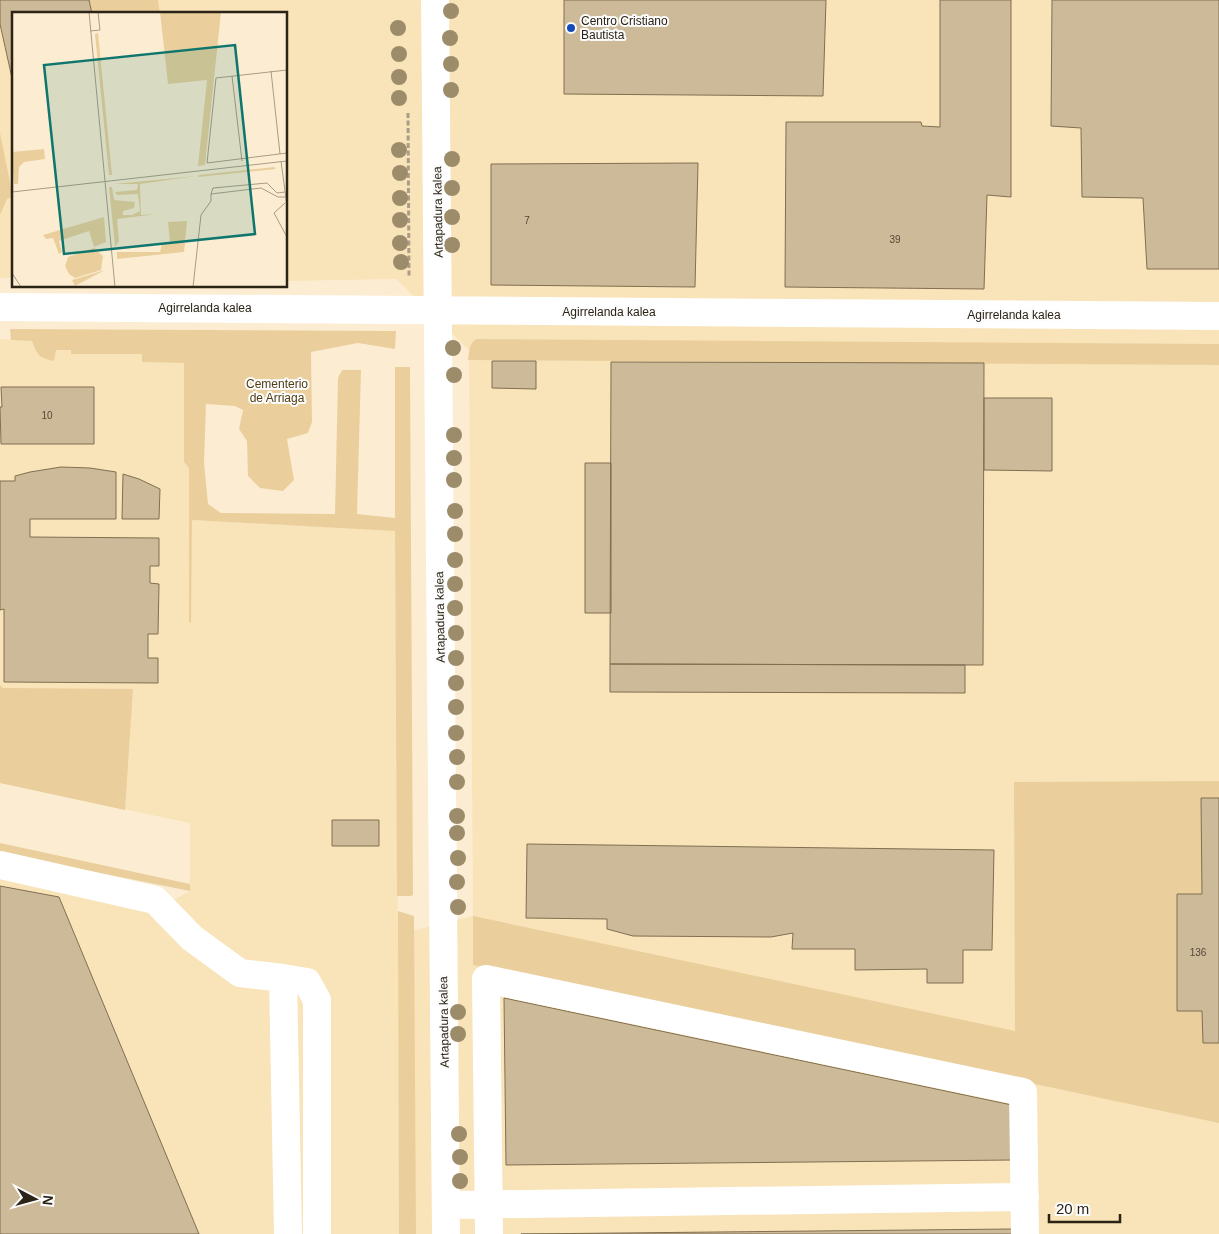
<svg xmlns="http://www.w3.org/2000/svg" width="1219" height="1234" viewBox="0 0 1219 1234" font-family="Helvetica,sans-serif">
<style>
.built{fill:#f9e3b9}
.green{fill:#eacf9d}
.building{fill:#ccba99;stroke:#806f50}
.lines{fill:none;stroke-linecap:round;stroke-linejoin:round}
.path{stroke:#a99d88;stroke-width:3;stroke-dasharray:5 2.5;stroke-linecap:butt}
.minor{stroke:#fff;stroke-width:28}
.tree{fill:#9d8c6a}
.poi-dot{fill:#134cb8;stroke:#fcfcfc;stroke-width:2}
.labels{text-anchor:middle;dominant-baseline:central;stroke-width:4;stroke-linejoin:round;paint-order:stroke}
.number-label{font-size:10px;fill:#524937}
.poi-label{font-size:12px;fill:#2a2316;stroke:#fcfcfc;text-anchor:start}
.street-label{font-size:12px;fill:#2a2316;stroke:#fcfcfc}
.park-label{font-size:12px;fill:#4f3c14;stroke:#fcfcfc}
.inset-road{fill:none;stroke:#a89c87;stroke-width:1}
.view{fill:#0f766e;fill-opacity:0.15;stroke:#0f766e;stroke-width:2.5}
.inset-edge{fill:none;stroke:#2a2316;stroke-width:2.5}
</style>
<rect width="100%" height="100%" fill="#fcedd2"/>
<path class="built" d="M0 0H1219V1234H0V878L151 912 190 891V823L0 783V339L193 346 192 520 395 530 398 934 473 916 469 350 396 279 286 281V14H14V278H0Z"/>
<path class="green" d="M89 0H158L160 14H92Z
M0 133 13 197 7 199 0 215Z
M10 329 396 331 395 349 358 343 311 352 312 422 308 433 287 439 294 480 283 491 260 488 248 476 247 441 239 429 243 410 235 406 206 404 204 463 208 504 221 513 335 514 338 378 342 370H361L357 514 395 518V367H410L413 895 411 896H397L395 531 192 520 191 623 189 622V468L184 462V363L142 362V354H71V350H56L54 361C39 358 37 355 32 341L11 340Z
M476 339 1219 344V365L468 360C469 352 469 344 476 339Z
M0 685 3 688 133 689 125 810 0 783Z
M1219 781V1123L473 965V916L1015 1031 1014 782Z
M0 843 190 884V891L0 853Z
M398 911 414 916 416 1234H399Z"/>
<path class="building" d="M0 0H89L92 14H14V87L0 24Z
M564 0H826L823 96 564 94Z
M940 0H1011V197L987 195 984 289 785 287 786 122H921L922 126 940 127Z
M1052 0H1219V269H1147L1143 198 1082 197 1081 128 1051 126Z
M698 163 695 287 491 285V164Z
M492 361H536V389L492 388Z
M611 362 984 363 983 665 610 664Z
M1 387H94V444H1L0 407H2Z
M984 398H1052V471L984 470Z
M585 463H611V613H585Z
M61 467 90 468 116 472V519H30V537L159 538V566H150V583L159 584 158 634H148V658H158V683L4 682V609L0 610V481H15V476L30 472Z
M123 474 139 479 160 489 159 519H122Z
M610 664 965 665V693L610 692Z
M1201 798H1219V1043H1203L1202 1011H1177V894H1202Z
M332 820H379V846H332Z
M527 844 994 850 992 950H963V983H927V969L855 970V949H792L793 933 771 937 633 936 607 929V919L526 918Z
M0 886 59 897 199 1234H0Z
M504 998 1012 1105 1013 1160 506 1165Z
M1013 1229V1234H521Z"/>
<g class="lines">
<path class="path" d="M408 113 409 277"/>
<path class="minor" d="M435 0 446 1234
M0 307 1219 316
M0 865 155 900 192 938 240 973 283 978
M446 1205 1025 1197
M288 1234 283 978 307 982 317 1000V1234
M489 1234 486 979 1023 1092 1025 1234"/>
</g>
<g class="tree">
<circle cx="451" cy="11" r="8"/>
<circle cx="398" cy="28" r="8"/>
<circle cx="450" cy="38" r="8"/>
<circle cx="399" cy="54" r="8"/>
<circle cx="451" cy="64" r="8"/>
<circle cx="399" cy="77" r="8"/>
<circle cx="451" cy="90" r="8"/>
<circle cx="399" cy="98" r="8"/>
<circle cx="399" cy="150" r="8"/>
<circle cx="452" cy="159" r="8"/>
<circle cx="400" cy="173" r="8"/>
<circle cx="452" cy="188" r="8"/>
<circle cx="400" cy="198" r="8"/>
<circle cx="452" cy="217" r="8"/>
<circle cx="400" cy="220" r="8"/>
<circle cx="400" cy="243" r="8"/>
<circle cx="452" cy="245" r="8"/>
<circle cx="401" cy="262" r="8"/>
<circle cx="453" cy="348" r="8"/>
<circle cx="454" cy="375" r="8"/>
<circle cx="454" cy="435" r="8"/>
<circle cx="454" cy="458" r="8"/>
<circle cx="454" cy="480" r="8"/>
<circle cx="455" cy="511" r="8"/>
<circle cx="455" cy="534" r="8"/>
<circle cx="455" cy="560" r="8"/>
<circle cx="455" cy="584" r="8"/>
<circle cx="455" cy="608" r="8"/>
<circle cx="456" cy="633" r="8"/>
<circle cx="456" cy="658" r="8"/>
<circle cx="456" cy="683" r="8"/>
<circle cx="456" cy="707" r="8"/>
<circle cx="456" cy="733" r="8"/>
<circle cx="457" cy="757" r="8"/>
<circle cx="457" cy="782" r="8"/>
<circle cx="457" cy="816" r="8"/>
<circle cx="457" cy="833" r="8"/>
<circle cx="458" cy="858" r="8"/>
<circle cx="457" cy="882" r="8"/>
<circle cx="458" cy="907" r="8"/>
<circle cx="458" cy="1012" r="8"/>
<circle cx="458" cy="1034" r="8"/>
<circle cx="459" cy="1134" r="8"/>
<circle cx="460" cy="1157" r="8"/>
<circle cx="460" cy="1181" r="8"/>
</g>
<circle class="poi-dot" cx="571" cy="28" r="5"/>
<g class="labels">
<g class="number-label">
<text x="527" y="220">7</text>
<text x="895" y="239">39</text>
<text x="47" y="415">10</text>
<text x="1198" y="952">136</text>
</g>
<g class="poi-label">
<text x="581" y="21">Centro Cristiano<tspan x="581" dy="14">Bautista</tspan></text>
</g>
<g class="street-label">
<text transform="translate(438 212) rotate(-91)">Artapadura kalea</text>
<text x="205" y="308">Agirrelanda kalea</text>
<text x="609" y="312">Agirrelanda kalea</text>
<text x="1014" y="315">Agirrelanda kalea</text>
<text transform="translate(440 617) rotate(-91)">Artapadura kalea</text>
<text transform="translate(444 1022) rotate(-91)">Artapadura kalea</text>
</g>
<g class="park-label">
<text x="277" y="384">Cementerio<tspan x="277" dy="14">de Arriaga</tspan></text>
</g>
</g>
<g transform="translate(12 12)">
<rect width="275" height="275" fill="#fcedd2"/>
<path d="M148 0H209L193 153 186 154 195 68 156 72ZM86 21 100 163H97L83 22ZM32 137 33 147 12 150 7 155 6 172H2L0 140ZM262 155 264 157 186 165 187 163ZM184 164 128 172 129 203 145 202 105 207 107 229 103 235 97 175H100L102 188 123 190 122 196 111 199V203H120L128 199 126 182 105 183 103 180 125 178 126 172H102ZM92 205 94 230 82 235 77 219 47 229 50 240 47 242 41 226 34 227 31 223ZM175 209 172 240 105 247V240H148L150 232 158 230 156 210ZM82 236 91 244 89 258 63 266 57 262 53 254 56 245ZM93 258 63 274 60 268Z" fill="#eacf9d"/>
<path class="inset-road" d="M77 0 103 275M78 19 88 18 86 0M275 58 204 66 195 151 275 141M259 59 268 142M220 64 230 149M269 149 275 194M0 180 275 149M273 180 265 181 255 171 201 176 199 182 249 176 266 185H273M273 191 262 201 275 225M0 261 9 275M181 275 189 203 199 189V182"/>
<path class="view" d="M223 33 243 222 52 242 32 53Z"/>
<rect width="275" height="275" class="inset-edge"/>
</g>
<g transform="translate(35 1199) rotate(96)" stroke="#fcfcfc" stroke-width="4" paint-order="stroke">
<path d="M0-4L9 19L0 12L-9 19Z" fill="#2a2316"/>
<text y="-8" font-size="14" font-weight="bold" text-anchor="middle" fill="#2a2316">N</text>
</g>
<path d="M1049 1214v8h71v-8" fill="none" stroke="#2a2316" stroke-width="2.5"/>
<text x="1056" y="1214" font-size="15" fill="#2a2316" stroke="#fcfcfc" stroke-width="4" paint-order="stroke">20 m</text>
</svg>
